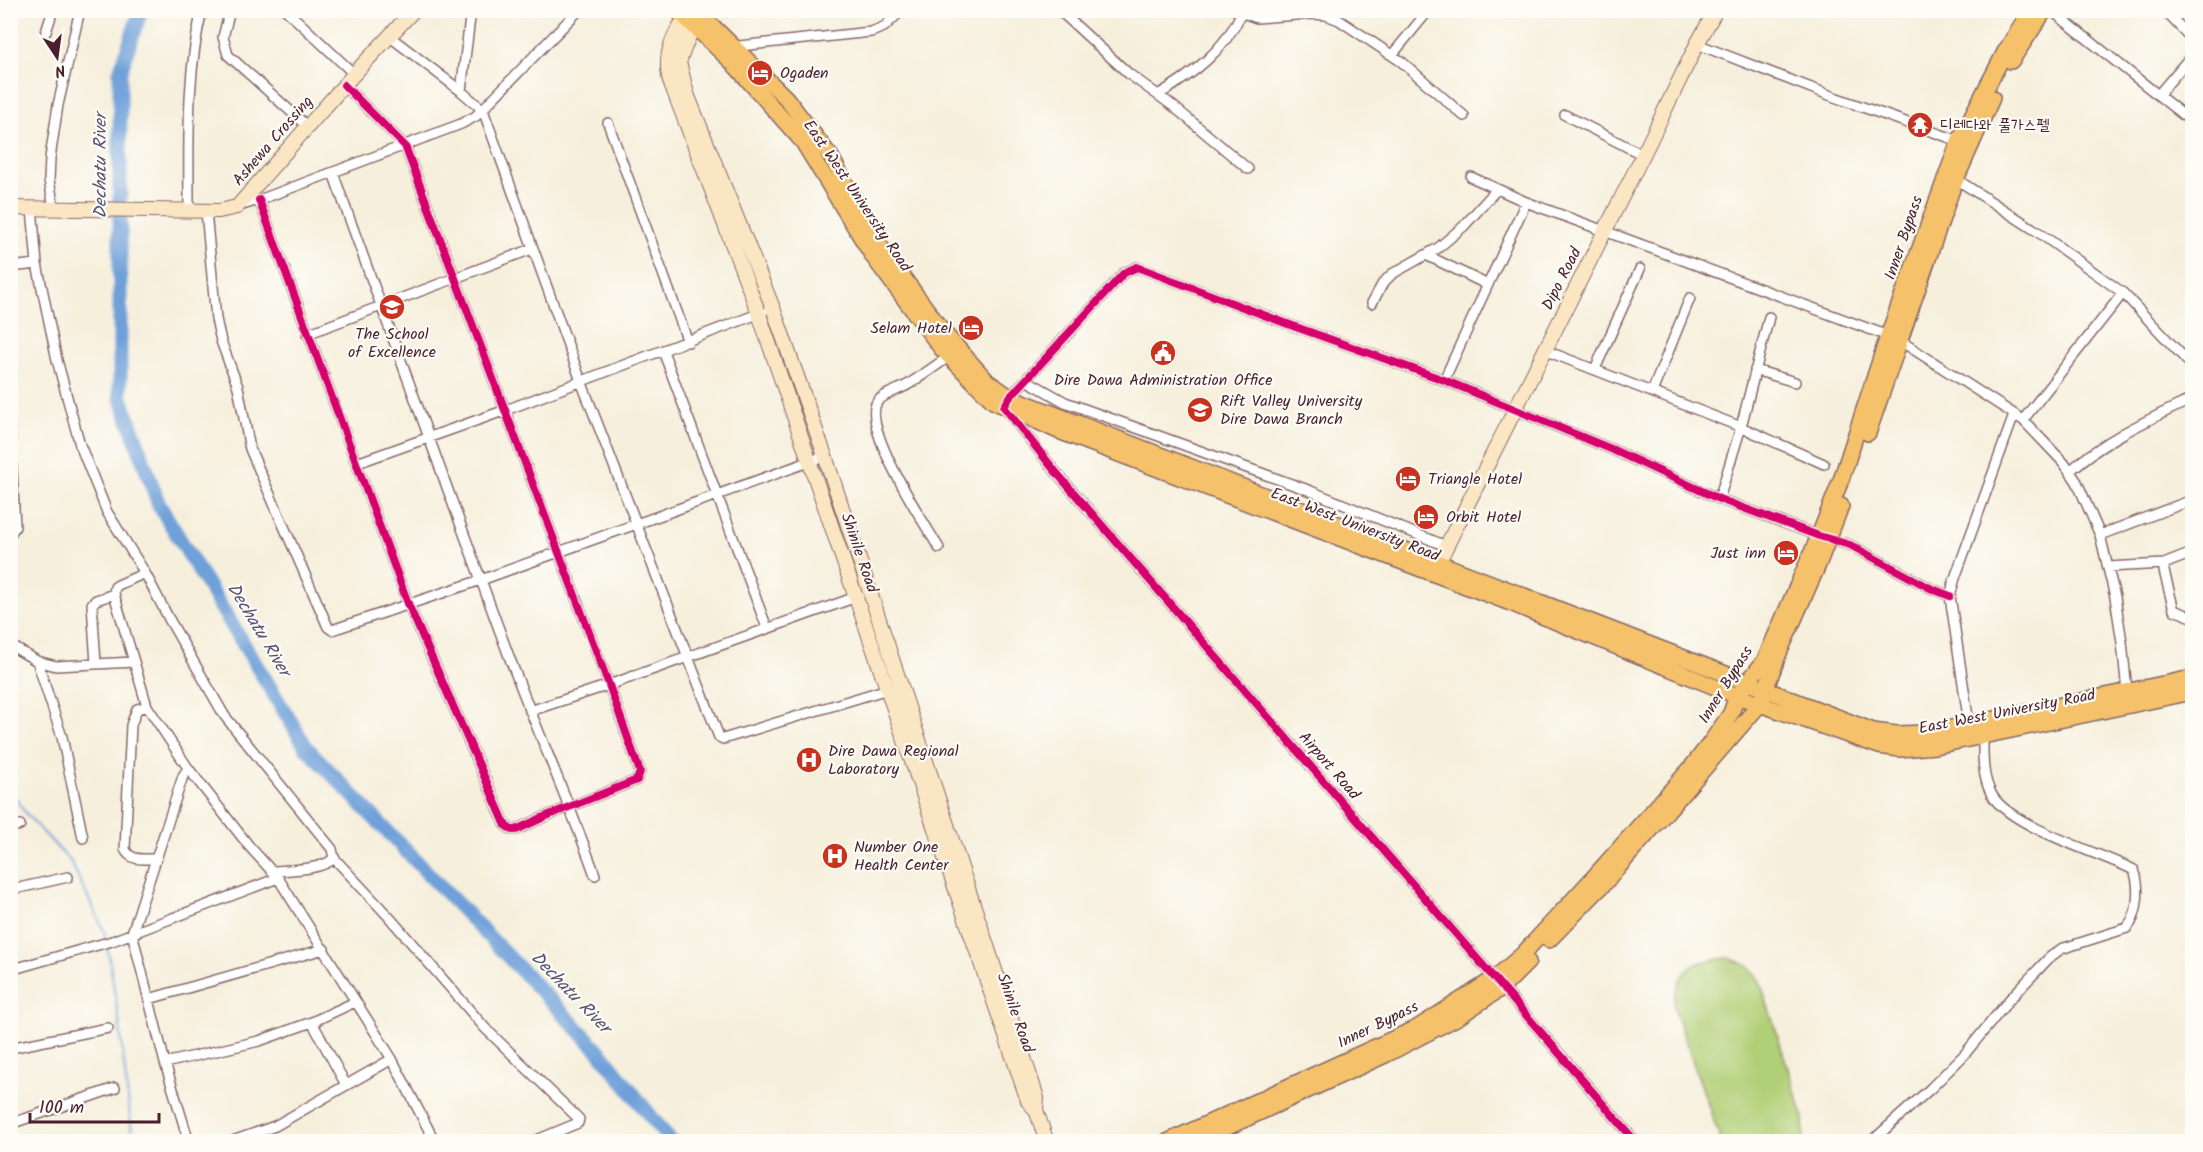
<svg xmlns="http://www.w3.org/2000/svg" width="2203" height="1152" viewBox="0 0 2203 1152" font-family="Kalam,'Poor Story',sans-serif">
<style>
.green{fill:#b1cf76;stroke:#7e7750;stroke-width:1.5}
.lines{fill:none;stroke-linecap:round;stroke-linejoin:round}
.stream{stroke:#6fa0d9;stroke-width:2}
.river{stroke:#6fa0d9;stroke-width:15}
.street-casing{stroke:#866869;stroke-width:12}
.secondary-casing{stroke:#866869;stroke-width:16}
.primary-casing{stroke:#866869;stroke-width:18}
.street{stroke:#fff;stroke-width:9}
.secondary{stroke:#fbe6c4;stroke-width:14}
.primary{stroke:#f5c16b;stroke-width:15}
.cycleway-casing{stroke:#fdfcf7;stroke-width:11}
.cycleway{stroke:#d6006c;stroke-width:8}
.labels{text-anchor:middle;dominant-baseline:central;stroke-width:4.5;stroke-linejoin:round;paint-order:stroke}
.poi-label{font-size:16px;fill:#4a1f2b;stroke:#fdfcf7;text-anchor:start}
.street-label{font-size:16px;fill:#4a1f2b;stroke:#fdfcf7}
.water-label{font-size:18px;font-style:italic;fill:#595371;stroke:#fdfcf7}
</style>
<rect width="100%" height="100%" fill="#fdfcf7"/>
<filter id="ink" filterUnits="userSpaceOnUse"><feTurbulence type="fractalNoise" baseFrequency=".0167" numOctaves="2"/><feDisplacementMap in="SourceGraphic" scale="12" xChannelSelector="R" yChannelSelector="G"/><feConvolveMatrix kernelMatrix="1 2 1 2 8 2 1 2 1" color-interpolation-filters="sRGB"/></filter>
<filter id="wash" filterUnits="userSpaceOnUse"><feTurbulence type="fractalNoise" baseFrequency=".008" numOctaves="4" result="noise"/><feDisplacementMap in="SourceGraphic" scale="24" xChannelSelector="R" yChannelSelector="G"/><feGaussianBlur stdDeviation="1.35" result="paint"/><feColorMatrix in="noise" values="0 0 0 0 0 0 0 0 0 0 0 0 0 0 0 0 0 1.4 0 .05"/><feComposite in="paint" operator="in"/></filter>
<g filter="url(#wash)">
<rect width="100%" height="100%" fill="#f6efdc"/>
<path class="green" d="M1730 958 1748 966 1760 981 1803 1116 1804 1141H1721L1673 1006C1678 967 1693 960 1730 958Z"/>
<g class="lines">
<path class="stream" d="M10 790 27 815 71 862 104 931 106 940
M107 945 119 1020 133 1142"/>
<path class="river" d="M141 10 120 72V395L159 505 306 747 600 1052 671 1142"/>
</g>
</g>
<g filter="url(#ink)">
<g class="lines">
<g class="street-casing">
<path id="street" d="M230 10 223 37 228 55 307 126
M286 10 354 74
M471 10 461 91 483 110 581 381 719 737 723 739 891 688
M1059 10 1129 74 1173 106 1248 169
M1235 10 1257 18 1310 14 1326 15 1339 20 1402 62 1464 116
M2051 10 2192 122
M2164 10 2192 39
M46 32 53 10
M389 36 461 91
M1697 44 1837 98 1962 142
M730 47 871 32 884 27 902 10
M1392 55 1429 10
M2159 94 2192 55
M1158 95C1193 74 1224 51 1241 14
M1565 115 1643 155
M608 123 688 342
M333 173C391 332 448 492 507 651 535 726 568 799 595 875
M1471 177 1526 202 1899 340 2023 420 2064 463 2077 482 2100 535 2115 597 2122 642 2127 691
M1956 179 2038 232 2123 293 2192 366
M259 200 409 606 506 826 512 830H516L544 817 637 780 640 772 609 685 405 146 344 85
M239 206 259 200 461 124 476 116 579 10
M32 208 37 264 57 360 80 445 107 512 145 573 169 619 224 715 332 849 334 858 389 917 485 1028 579 1119 578 1123 532 1142
M54 208 49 180 50 158 58 105 80 10
M189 211C189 144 186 75 202 10
M206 211 216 319 221 341 238 387 250 449 328 627 332 630 481 580 825 456
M1426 255 1488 285
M10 267 37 264
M1372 303 1383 283 1392 274 1438 248 1464 226 1497 189
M307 334 532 249
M1544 350 1741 427 1824 464
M663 351 767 628
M1595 369 1640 269
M1755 370 1795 382
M1026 380 1065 402 1308 490 1446 546
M1444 380 1526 202
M1652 392 1690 298
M2023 420 2123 293
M10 430 15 527 10 534
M357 463 506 410 763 312
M2070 471C2107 438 2148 420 2192 399
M1719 499 1741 427 1769 317
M2100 535 2192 500
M939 548C925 524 861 428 877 402 884 393 900 390 909 384 923 375 937 365 951 355
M2164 564V571L2174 610 2192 617
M2108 567 2164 564 2192 553
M145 573 118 585 115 587 114 594 147 706 188 768 249 846 278 878 392 1059 435 1142
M10 645 37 661 56 666 134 662
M37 661 62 737 83 838
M96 664 92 604 96 600 114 594
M147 706 137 709 131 725 125 849C130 861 143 859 154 859
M530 711 609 685 859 596
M1969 724 1950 596 1955 578 2014 415
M188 768 183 776 132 933 165 1063 189 1142
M10 828 20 825
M272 871C289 870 323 870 334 858
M10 890 68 877
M10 970 112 941 278 878
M149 999 324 949
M312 1022 346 1085
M10 1048 108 1028
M165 1063 259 1041 312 1022 355 1002
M10 1124 115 1088
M230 1142 275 1126 392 1059
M1636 1142 1055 471 1004 407 1010 397 1124 273 1137 267 1293 326 1444 380 1611 449 1719 499 1819 536 1850 545 1930 588 1950 596
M1871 1142 1931 1088 1964 1055 2009 1000 2049 958 2061 949 2127 928C2139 915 2140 886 2134 870 2101 853 2003 825 1990 791 1982 774 1983 755 1983 736"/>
</g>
<g class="secondary-casing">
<path id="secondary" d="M691 10C674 32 663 54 670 81L759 314 1025 1092 1028 1101 1036 1110 1047 1142
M701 18 689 36 679 62 687 94 773 308 825 456 1030 1076 1037 1098 1036 1110
M10 208 219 211 237 207 354 74 414 10
M1434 571 1643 155 1697 44 1716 10"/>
</g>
<g class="primary-casing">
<path id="primary" d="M677 10 733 63 803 142 874 258 941 348 993 401 1056 430 1508 602 1737 696 1879 746 1900 749 1935 746 2192 692
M696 10 786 98 831 157 877 242 944 333 988 382 1010 397 1873 731 1896 734 1928 733 2192 678
M2011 61 2045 10
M1868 433 1953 186 1992 98
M1549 940 1602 886 1760 704 1779 653 1818 565 1841 506
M1167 1142 1417 1028 1495 978 1522 955 1593 878 1690 769 1711 742 1731 713 1737 696 1765 660 1819 536 1841 480 1888 336 1959 141 2005 52 2031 10
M1195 1142 1385 1055 1458 1017 1503 987 1528 962"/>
</g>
<use href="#street" class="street"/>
<use href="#secondary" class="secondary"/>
<use href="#primary" class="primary"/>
<g class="cycleway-casing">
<path id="cycleway" d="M259 200 409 606 506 826 512 830H516L544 817 637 780 640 772 609 685 405 146 344 85
M1636 1142 1055 471 1004 407 1010 397 1124 273 1137 267 1293 326 1444 380 1611 449 1719 499 1819 536 1850 545 1930 588 1950 596"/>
</g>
<use href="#cycleway" class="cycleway"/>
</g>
</g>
<defs>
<g id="hotel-disc" transform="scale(1.35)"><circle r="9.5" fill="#c8321e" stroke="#fdfcf7"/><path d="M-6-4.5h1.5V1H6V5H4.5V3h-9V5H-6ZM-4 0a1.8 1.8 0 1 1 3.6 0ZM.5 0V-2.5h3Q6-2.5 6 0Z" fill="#fff"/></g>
<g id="temple-disc" transform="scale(1.35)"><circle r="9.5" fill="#c8321e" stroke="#fdfcf7"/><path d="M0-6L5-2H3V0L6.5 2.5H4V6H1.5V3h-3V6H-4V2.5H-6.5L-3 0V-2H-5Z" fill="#fff"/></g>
<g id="school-disc" transform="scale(1.35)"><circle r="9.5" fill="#c8321e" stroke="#fdfcf7"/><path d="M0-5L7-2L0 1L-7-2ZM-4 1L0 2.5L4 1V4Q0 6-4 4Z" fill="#fff"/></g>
<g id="civic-disc" transform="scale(1.35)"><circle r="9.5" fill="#c8321e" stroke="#fdfcf7"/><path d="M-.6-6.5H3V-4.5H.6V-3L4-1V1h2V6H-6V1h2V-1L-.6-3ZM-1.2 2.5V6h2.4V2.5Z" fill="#fff"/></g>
<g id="university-disc" transform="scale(1.35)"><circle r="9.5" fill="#c8321e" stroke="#fdfcf7"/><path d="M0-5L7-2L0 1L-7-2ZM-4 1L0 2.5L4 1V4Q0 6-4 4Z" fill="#fff"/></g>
<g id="hospital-disc" transform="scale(1.35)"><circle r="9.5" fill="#c8321e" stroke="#fdfcf7"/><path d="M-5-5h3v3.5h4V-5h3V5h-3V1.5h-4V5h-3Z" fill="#fff"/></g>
</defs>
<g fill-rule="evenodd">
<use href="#hotel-disc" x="760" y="73"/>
<use href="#temple-disc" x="1920" y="125"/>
<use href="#school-disc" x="392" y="307"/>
<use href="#hotel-disc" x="971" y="328"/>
<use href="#civic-disc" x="1163" y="353"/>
<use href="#university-disc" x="1200" y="410"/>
<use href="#hotel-disc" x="1408" y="479"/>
<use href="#hotel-disc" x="1426" y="517"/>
<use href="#hotel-disc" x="1786" y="553"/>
<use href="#hospital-disc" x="809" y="760"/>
<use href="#hospital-disc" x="835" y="856"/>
</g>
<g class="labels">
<g class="poi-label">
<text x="780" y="73">Ogaden</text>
<text x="1940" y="125">디레다와 풀가스펠</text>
<text x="952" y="328" text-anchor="end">Selam Hotel</text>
<text x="392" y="334" text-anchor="middle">The School<tspan x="392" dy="18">of Excellence</tspan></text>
<text x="1163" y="380" text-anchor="middle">Dire Dawa Administration Office</text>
<text x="1220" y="401">Rift Valley University<tspan x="1220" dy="18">Dire Dawa Branch</tspan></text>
<text x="1428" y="479">Triangle Hotel</text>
<text x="1446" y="517">Orbit Hotel</text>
<text x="1766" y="553" text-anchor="end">Just inn</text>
<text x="828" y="751">Dire Dawa Regional<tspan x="828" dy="18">Laboratory</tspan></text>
<text x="854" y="847">Number One<tspan x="854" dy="18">Health Center</tspan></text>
</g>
<g class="street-label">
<text transform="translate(273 141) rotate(-49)">Ashewa Crossing</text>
<text transform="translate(857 196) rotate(56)">East West University Road</text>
<text transform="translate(1904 238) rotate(-71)">Inner Bypass</text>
<text transform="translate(1562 279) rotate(-63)">Dipo Road</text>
<text transform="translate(1355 525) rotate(21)">East West University Road</text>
<text transform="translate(859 553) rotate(71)">Shinile Road</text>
<text transform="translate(1726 685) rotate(-58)">Inner Bypass</text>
<text transform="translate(2007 712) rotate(-11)">East West University Road</text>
<text transform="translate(1329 766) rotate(49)">Airport Road</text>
<text transform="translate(1015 1013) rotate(71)">Shinile Road</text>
<text transform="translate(1378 1025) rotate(-26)">Inner Bypass</text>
</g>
<g class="water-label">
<text transform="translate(101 166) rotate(-90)">Dechatu River</text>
<text transform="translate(258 630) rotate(59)">Dechatu River</text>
<text transform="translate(570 993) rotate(46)">Dechatu River</text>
</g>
</g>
<rect width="2203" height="1152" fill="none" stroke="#fdfcf7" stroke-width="36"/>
<g transform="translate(57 57) rotate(167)" stroke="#fdfcf7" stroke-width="4.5" paint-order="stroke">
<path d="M0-4.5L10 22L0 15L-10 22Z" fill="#4a1f2b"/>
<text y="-9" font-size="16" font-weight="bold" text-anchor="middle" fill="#4a1f2b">N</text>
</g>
<path d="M30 1113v9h129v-9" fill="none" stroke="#4a1f2b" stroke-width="3"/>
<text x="39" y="1113" font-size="18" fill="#4a1f2b" stroke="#fdfcf7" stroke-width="4.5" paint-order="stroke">100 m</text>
</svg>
